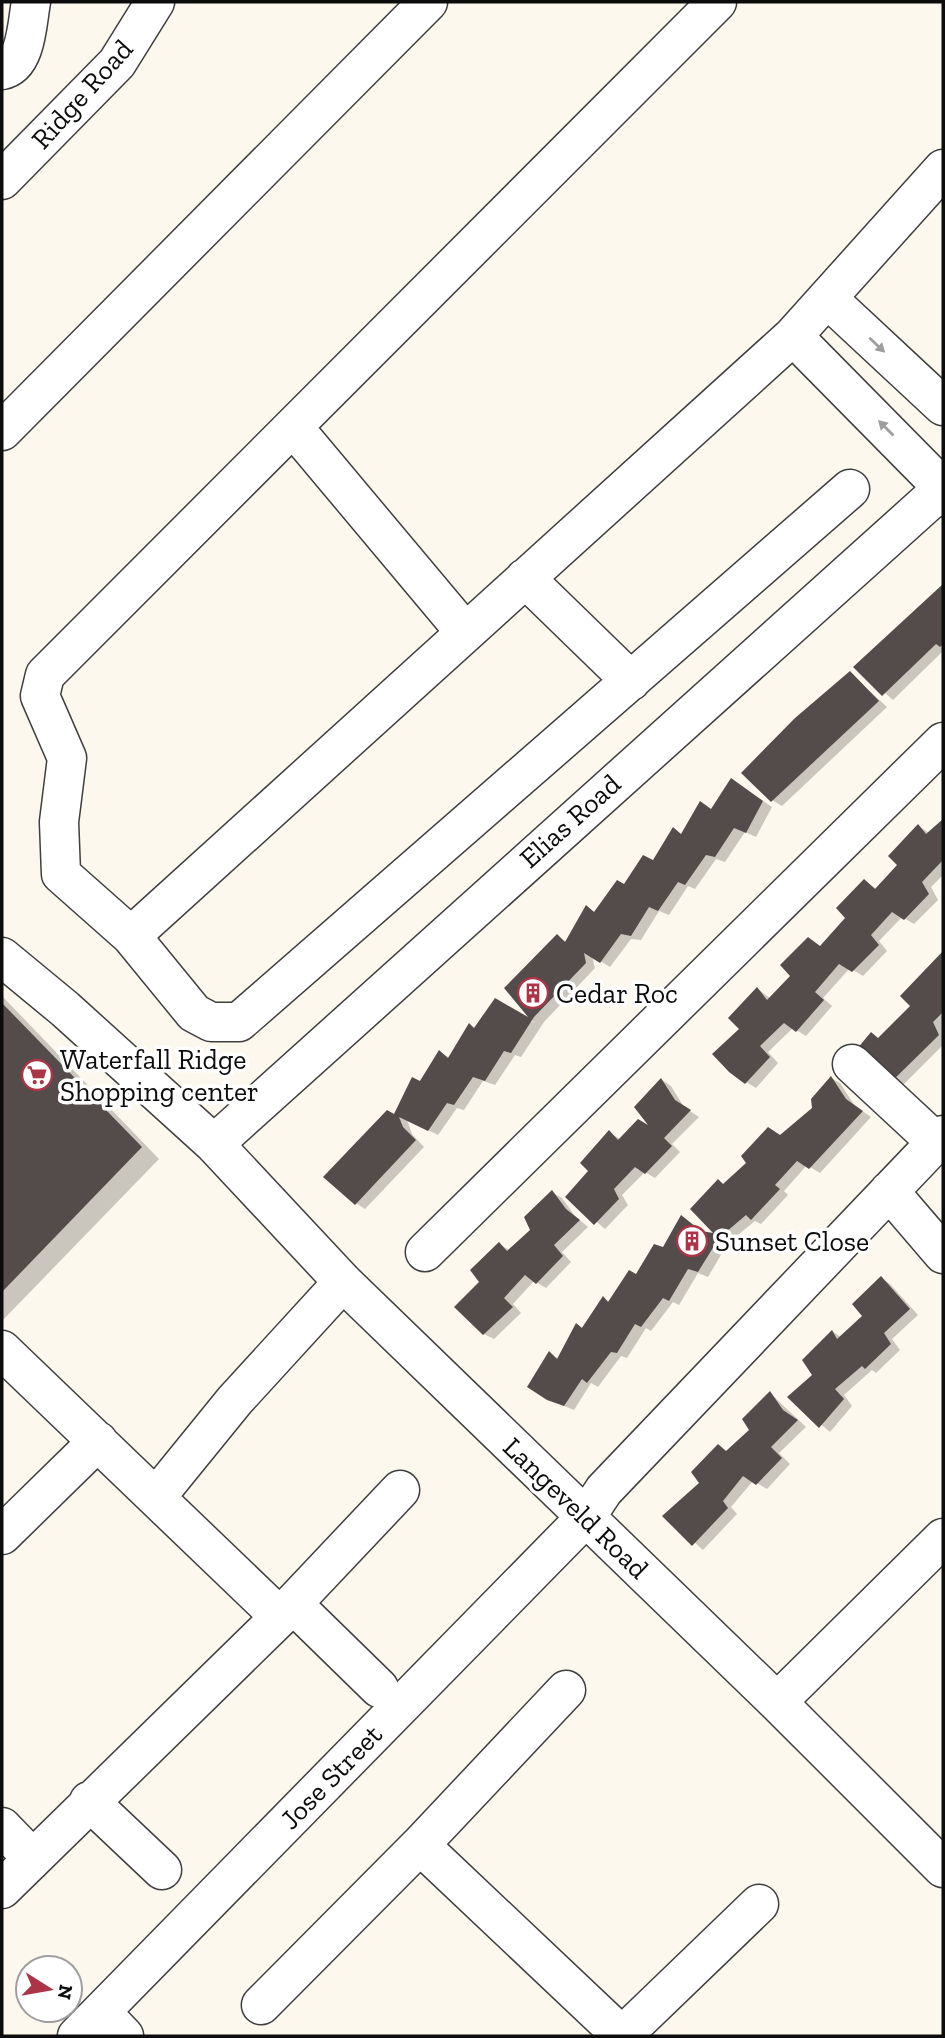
<svg xmlns="http://www.w3.org/2000/svg" width="945" height="2038" viewBox="0 0 945 2038" font-family="'Zilla Slab',serif">
<style>
.shadow{fill:#0003}
.building{fill:#534c4a}
.lines{fill:none;stroke-linecap:round;stroke-linejoin:round}
.minor-casing{stroke:#3f3f3f;stroke-width:41}
.minor{stroke:#fff;stroke-width:38}
.oneway{fill:#9e9e9e}
.labels{text-anchor:middle;dominant-baseline:central;stroke-width:7;stroke-linejoin:round;paint-order:stroke}
.street-label{font-size:28px;fill:#0c0c0c;stroke:#fff}
.poi-label{font-size:28px;fill:#0c0c0c;stroke:#fff;text-anchor:start}
</style>
<rect width="100%" height="100%" fill="#fdf8ed"/>
<path class="shadow" d="M943 586V651L893 700 855 667Z
M850 673 887 707 782 806 772 800Z
M741 786 772 807 756 837 745 832 725 862 716 859 695 889 688 886 669 915 659 911 641 940 631 939 610 967 592 956 595 968 544 1022 521 1057 515 1055 495 1085 483 1081 464 1110 457 1108 438 1135 407 1120 412 1134 424 1147 365 1209 356 1203 394 1116 440 1053 450 1058 476 1029 495 1000 534 1023 506 988 557 937 567 942 587 908 596 913 683 835 717 815Z
M943 821V875L931 887 938 900 914 924 902 917 879 941 887 951 863 976 850 968 823 998 832 1006 806 1036 793 1028 768 1052 778 1063 756 1088 746 1082 741 1029 758 989 771 999 848 918 865 881 877 889 900 865 919 826 929 833Z
M943 954V1045L896 1092 879 1039 912 1006 902 996Z
M2 996 159 1159 2 1321Z
M831 1078 840 1083 855 1106 871 1117 820 1173 807 1165 784 1191 788 1195 761 1224 755 1221 728 1243 708 1277 698 1273 679 1305 673 1302 651 1331 646 1328 627 1358 621 1356 598 1387 591 1383 574 1410 547 1399 549 1353 559 1359 603 1298 610 1302 664 1249 703 1233 718 1236V1181L725 1185 814 1109Z
M662 1080 671 1086 684 1107 699 1117 672 1144 680 1152 655 1178 645 1172 622 1195 628 1205 605 1229 568 1197 590 1170 610 1133 620 1139 654 1131Z
M553 1193 562 1198 575 1216 588 1227 562 1252 571 1262 546 1288 534 1281 513 1304 521 1313 494 1339 484 1334 482 1282 499 1244 509 1250 532 1230Z
M881 1278 890 1284 918 1315 892 1339 900 1350 876 1373 872 1370 844 1395 852 1406 830 1432 789 1397 814 1375 833 1332 841 1337 865 1316Z
M770 1393 806 1427 779 1453 790 1464 767 1489 753 1481 731 1507 737 1514 703 1550 665 1516 702 1483 718 1446 728 1452 752 1430Z"/>
<path class="building" d="M943 584V644L940 647 936 644 882 696 853 667Z
M850 671 879 701 771 802 741 773 795 718Z
M731 778 763 801 746 833 734 828 715 857 706 855 685 885 678 882 658 911 649 907 631 936 621 934 600 963 584 953 586 963 534 1017 511 1053 504 1051 485 1081 473 1077 454 1105 447 1103 428 1131 399 1117 403 1127 416 1140 355 1205 323 1177 387 1110 394 1114 412 1077 420 1081 439 1050 448 1058 469 1023 474 1028 495 998 528 1017 504 988 557 934 565 942 586 905 594 912 617 880 624 884 643 855 653 860 673 827 681 834 700 801 711 809Z
M943 819V860L922 882 929 894 904 920 892 912 871 935 879 945 852 972 839 964 815 992 824 1000 796 1032 784 1023 760 1046 770 1057 745 1084 729 1072 712 1054 739 1029 728 1018 757 987 767 1000 790 976 780 965 808 937 820 946 845 918 836 908 864 879 875 889 897 865 888 856 918 824 926 834Z
M943 951V1012L933 1022 939 1035 885 1088 852 1055 871 1032 878 1038 910 1006 900 996Z
M2 1003 142 1147 2 1292Z
M831 1076 846 1099 863 1111 809 1169 797 1161 775 1185 780 1189 751 1220 746 1215 719 1238 698 1272 688 1269 669 1301 663 1298 641 1327 635 1324 617 1353 611 1352 587 1383 582 1379 564 1406 547 1400 527 1387 549 1351 557 1359 576 1323 582 1328 603 1296 608 1302 629 1270 636 1274 654 1244 663 1247 681 1215 701 1231 713 1233 690 1209 718 1179 723 1184 746 1163 741 1156 768 1127 780 1135 812 1108 811 1099Z
M661 1078 675 1100 691 1110 664 1138 672 1146 645 1174 635 1167 614 1189 619 1199 594 1225 565 1197 588 1171 580 1163 609 1130 618 1140 638 1119 648 1125 634 1107Z
M552 1190 566 1209 580 1220 554 1245 563 1256 536 1284 525 1275 504 1298 513 1307 483 1335 454 1307 479 1282 470 1270 499 1242 507 1251 530 1230 524 1217Z
M881 1276 910 1309 884 1333 891 1344 865 1369 862 1366 835 1389 844 1399 819 1428 787 1397 812 1375 802 1360 832 1330 837 1339 862 1316 852 1304Z
M770 1391 783 1410 798 1420 771 1447 782 1458 756 1485 743 1476 723 1501 728 1508 692 1546 662 1516 699 1483 691 1472 718 1444 726 1451 749 1430 742 1419Z"/>
<g class="lines">
<g class="minor-casing">
<path id="minor" d="M717 2 45 675 40 696 67 758 59 822 61 874 131 936 793 336 943 169
M2 70C27 65 27 22 31 2
M2 180 117 63 155 2
M827 298 943 406
M793 336 943 488
M294 428 465 632
M2 431 428 2
M525 578 631 681
M131 936 194 1013 211 1022H239L850 489
M2 957 65 1009 214 1144 343 1282 777 1702 943 1868
M852 1064 936 1142
M214 1144 930 500 943 495
M889 1191 943 1254
M425 1252 943 742
M2 1350 280 1617
M157 1496 235 1400 343 1282
M2 1535 98 1441
M293 1604 379 1688
M566 1690 420 1845 622 2036
M777 1702 943 1538
M89 1801 162 1870
M2 1827 32 1858
M2 1889 280 1617 400 1490
M261 2005 420 1845
M101 2012 124 2036
M77 2036 586 1517 604 1490 943 1135
M622 2036 759 1904"/>
</g>
<use href="#minor" class="minor"/>
</g>
<defs><path id="oneway-solid" d="M-6-.8H1V-3.2L6.5 0L1 3.2V.8H-6Z" transform="scale(1.75)"/></defs>
<g class="oneway">
<use href="#oneway-solid" transform="translate(877 345) rotate(43)"/>
<use href="#oneway-solid" transform="translate(886 428) rotate(-135)"/>
</g>
<defs>
<g id="building-ring" transform="scale(1.575)"><circle r="9.5" fill="#fff" stroke="#ab3547" stroke-width="1.5"/><path d="M-4-6H4V6H1V3H-1V6H-4ZM-2.5-4.3h1.7v1.8h-1.7ZM.8-4.3h1.7v1.8H.8ZM-2.5-1h1.7V.8h-1.7ZM.8-1h1.7V.8H.8Z" fill="#ab3547"/></g>
<g id="supermarket-ring" transform="scale(1.575)"><circle r="9.5" fill="#fff" stroke="#ab3547" stroke-width="1.5"/><path d="M-6-5.5h2.5l.6 2H6L4.5 2H-2.5L-4.4-4H-6ZM-1.5 3.2a1.3 1.3 0 1 0 .1 0ZM3 3.2a1.3 1.3 0 1 0 .1 0Z" fill="#ab3547"/></g>
</defs>
<g fill-rule="evenodd">
<use href="#building-ring" x="533" y="993"/>
<use href="#supermarket-ring" x="37" y="1075"/>
<use href="#building-ring" x="692" y="1241"/>
</g>
<g class="labels">
<g class="street-label">
<text transform="translate(82 94) rotate(-48)">Ridge Road</text>
<text transform="translate(570 821) rotate(-42)">Elias Road</text>
<text transform="translate(576 1508) rotate(44)">Langeveld Road</text>
<text transform="translate(331 1777) rotate(-46)">Jose Street</text>
</g>
<g class="poi-label">
<text x="556" y="993">Cedar Roc</text>
<text x="60" y="1059">Waterfall Ridge<tspan x="60" dy="32">Shopping center</tspan></text>
<text x="715" y="1241">Sunset Close</text>
</g>
</g>
<rect width="945" height="2038" fill="none" stroke="#0c0c0c" stroke-width="7"/>
<g transform="translate(49 1989) rotate(101)"><circle r="33" fill="#ffffff" stroke="#9e9e9e" stroke-width="2"/>
<path d="M0-5L12 26L0 18L-12 26Z" fill="#ab3547"/>
<text y="-10" font-size="19" font-weight="bold" text-anchor="middle" fill="#0c0c0c">N</text>
</g>
</svg>
